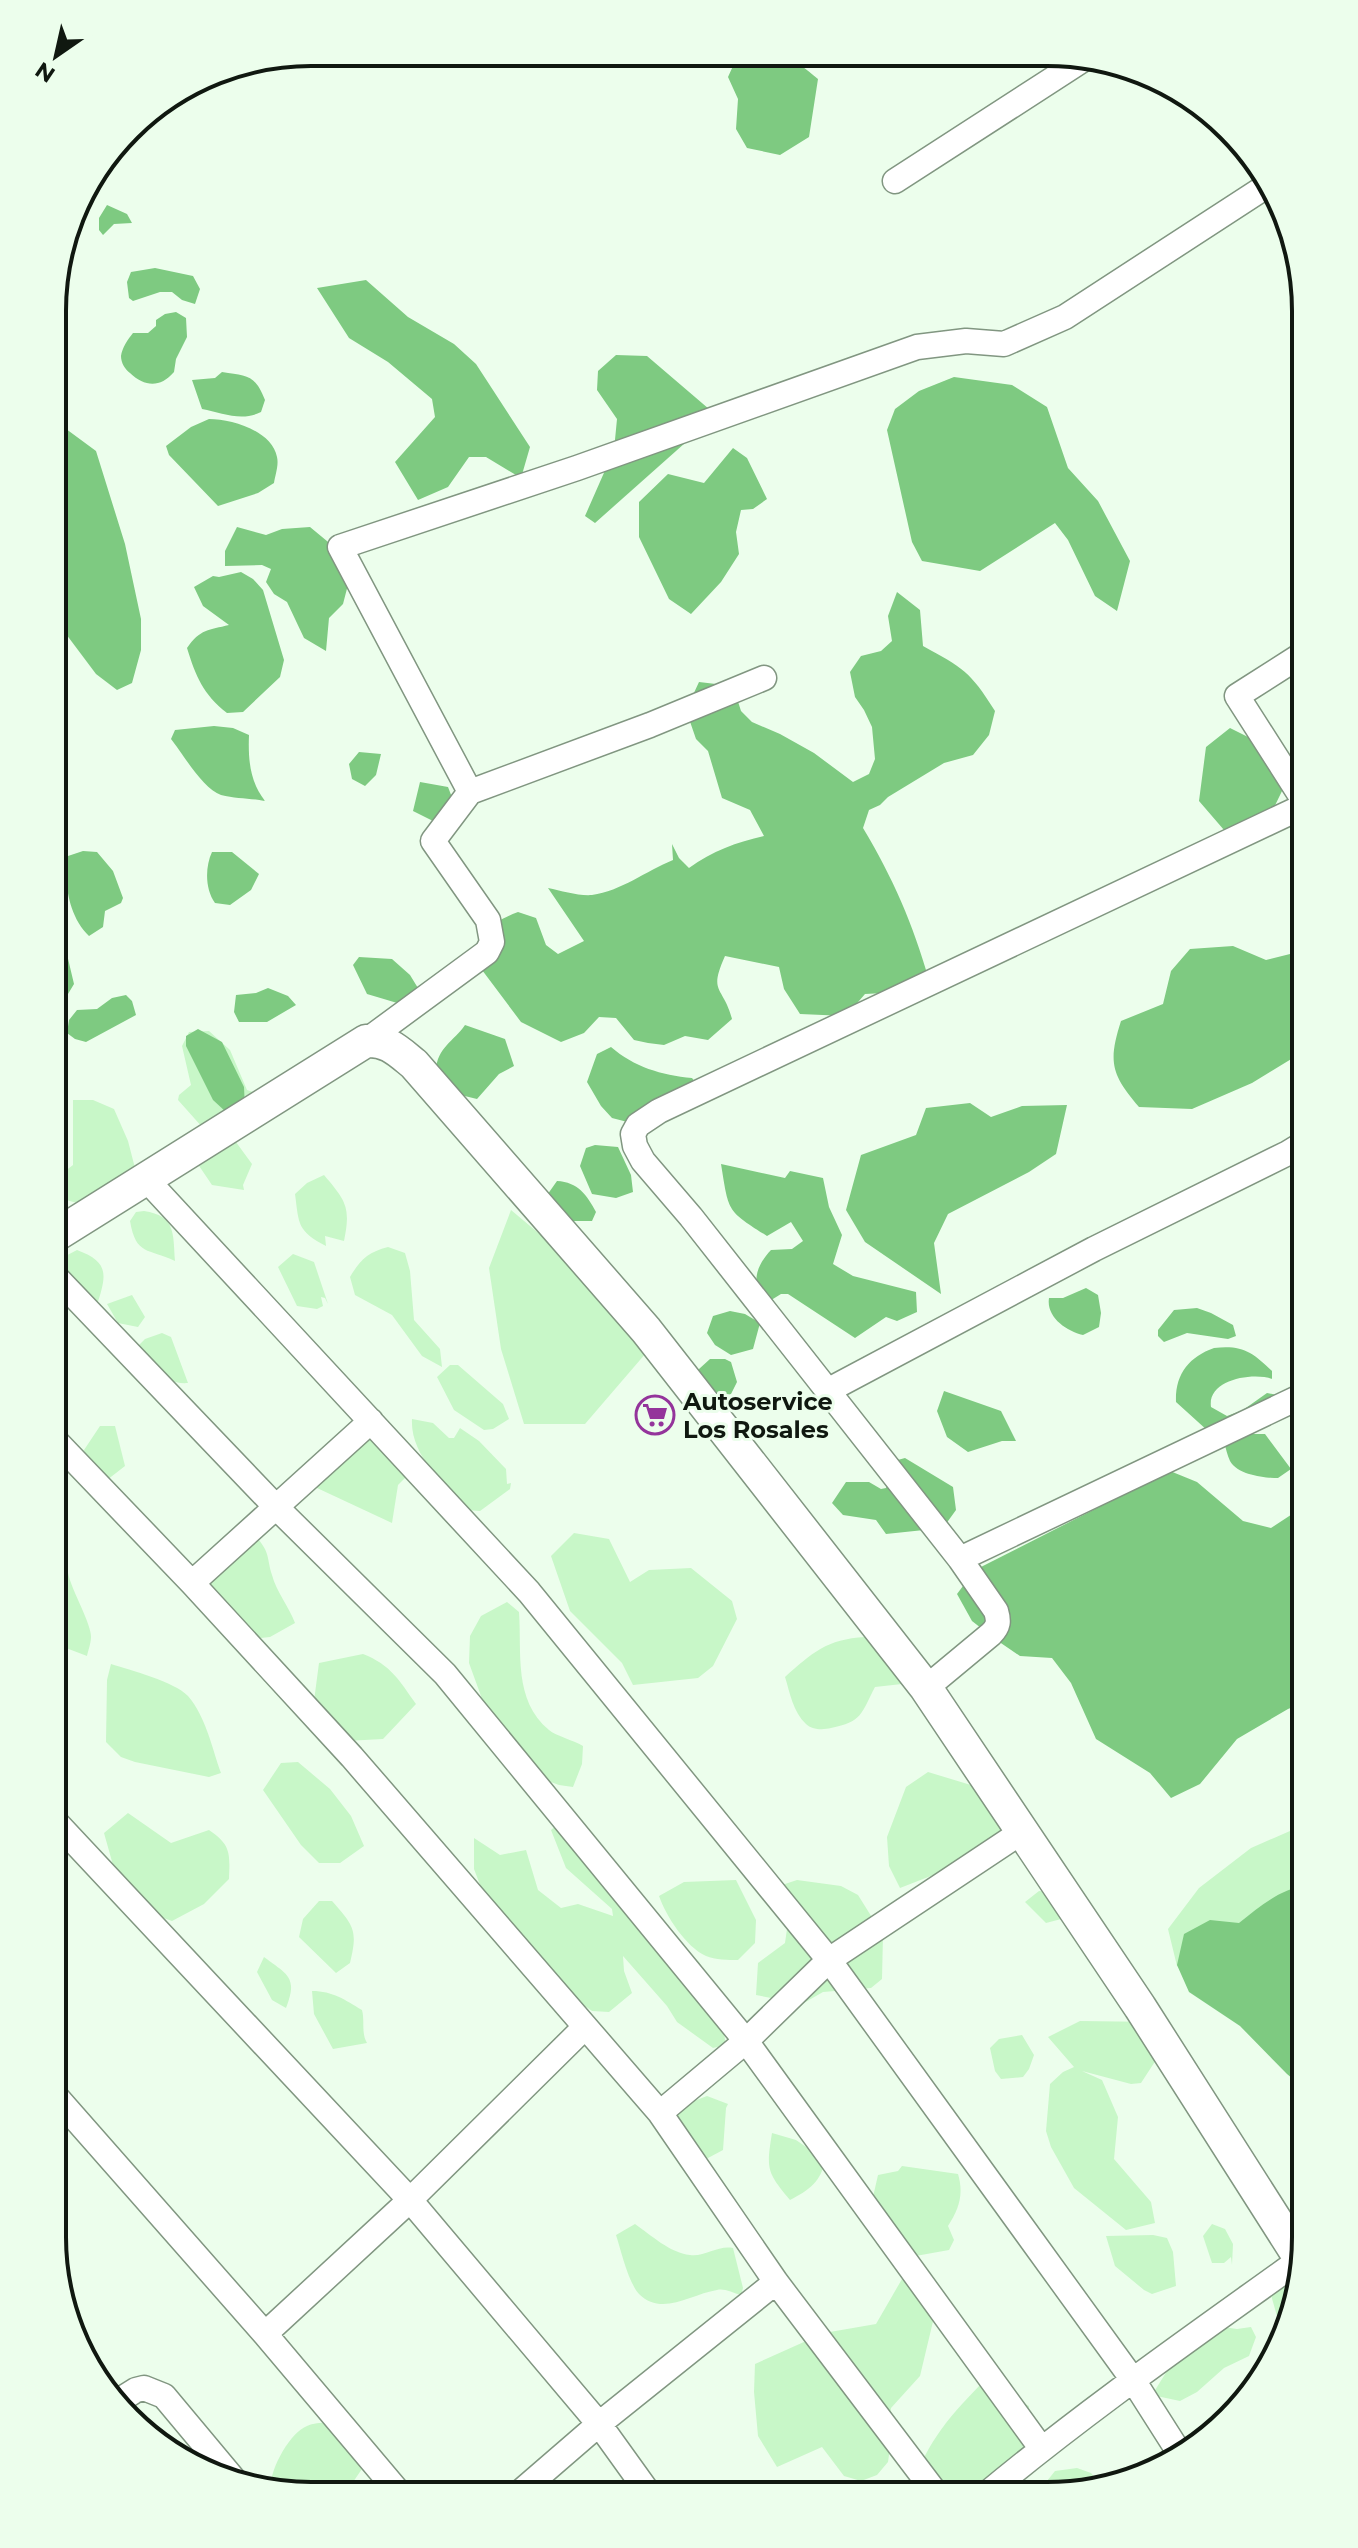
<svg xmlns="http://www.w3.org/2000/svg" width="1358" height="2548" viewBox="0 0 1358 2548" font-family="Montserrat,sans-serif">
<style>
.green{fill:#c8f7c8}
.forest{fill:#7eca81}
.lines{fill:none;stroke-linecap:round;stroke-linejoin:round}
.minor-casing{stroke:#819681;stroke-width:27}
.major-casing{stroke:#819681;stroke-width:35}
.minor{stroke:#fff;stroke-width:24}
.major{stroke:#fff;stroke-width:32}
.labels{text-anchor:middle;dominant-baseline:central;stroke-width:6;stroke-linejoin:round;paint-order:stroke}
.poi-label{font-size:24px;font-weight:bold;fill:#101810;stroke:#ecfeec;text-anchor:start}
.rim{fill:none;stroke:#101810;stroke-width:4}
</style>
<rect width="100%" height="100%" fill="#ecfeec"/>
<path class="green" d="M209 1031 230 1050 247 1090 253 1092 243 1097 203 1128 178 1100 179 1095 191 1085 182 1046 189 1032Z
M73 1100H93L114 1109 128 1141 135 1168 103 1192 77 1203 59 1198 55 1179 73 1165Z
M233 1138 252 1164 243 1185 244 1190 212 1185 191 1154Z
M324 1175C346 1201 351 1207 344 1241L325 1236 326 1246C297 1231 299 1224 295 1194L307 1183Z
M511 1210 592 1278 646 1353 585 1424H524L501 1349 489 1268Z
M144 1211C176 1216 173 1233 175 1261 148 1248 136 1256 130 1221L136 1212Z
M388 1247 405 1253 410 1271 414 1320 440 1349 442 1367 422 1356 392 1315 355 1295 350 1277C360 1260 368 1252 388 1247Z
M77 1250C109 1262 107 1274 97 1305L59 1283 56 1261Z
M293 1254 314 1262 328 1304 325 1298 321 1297 323 1306 317 1309 297 1306 278 1267Z
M132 1295 145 1317 138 1327 118 1323 107 1304Z
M162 1333 171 1337 188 1383C163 1385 151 1365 139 1345L145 1339Z
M450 1365H458L503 1404 509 1419 493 1429 484 1430 454 1410 437 1377Z
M412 1419 433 1423 449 1438H454L460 1428 479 1441 506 1469 507 1484 511 1483 510 1489 480 1511 466 1510C444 1484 410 1455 412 1419Z
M100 1426H115L125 1466 107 1480 85 1455 84 1450Z
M361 1435 379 1437 406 1477 398 1485 392 1523 317 1488 320 1451Z
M53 1524 65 1526 67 1532C67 1546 65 1564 69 1577 73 1592 91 1624 91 1637 91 1643 88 1651 87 1656L53 1643Z
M574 1533 609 1539 630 1582 649 1570 691 1568 732 1601 737 1619 713 1666 698 1678 633 1685 622 1663 570 1611 551 1556Z
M258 1539C270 1553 267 1559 272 1575 276 1591 289 1607 295 1623L270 1637 232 1641 214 1625 209 1570 219 1542Z
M507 1602 519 1612C522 1653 513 1700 549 1730 556 1736 573 1740 583 1746L582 1764 573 1787 559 1785 540 1778 493 1729 469 1663 470 1636 481 1616Z
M865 1637 884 1642 911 1683 875 1687C861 1714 862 1722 831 1728 823 1730 812 1730 806 1724 793 1712 790 1693 785 1677 812 1653 827 1639 865 1637Z
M363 1654C391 1665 399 1680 416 1704L383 1739 327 1742 312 1716 319 1663Z
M111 1664C130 1670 175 1682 188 1696 206 1717 212 1748 221 1773L209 1777 135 1762 121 1757 106 1742 107 1680Z
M298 1762 330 1789 351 1816 364 1846 340 1863H319L301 1845 263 1790 281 1763Z
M928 1772 984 1789 998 1806 1001 1835 964 1863 900 1888 889 1866 887 1837 906 1787Z
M128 1813 171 1843 209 1830C231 1845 230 1853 229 1879L204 1904 172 1921 133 1907 120 1890 104 1833Z
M563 1820 676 1941 699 1962 719 2005 726 2045 713 2048 677 2022 667 2006 623 1956 624 1971 632 1993 609 2012 592 2011 559 1987 488 1906 474 1869V1838L500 1855 526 1850 538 1890 561 1908 578 1904 613 1916 612 1909 566 1868 551 1830Z
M1306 1824 1305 1999 1231 1987 1177 1966 1168 1929 1199 1888 1251 1848Z
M736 1880 756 1920 755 1943 738 1960C729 1960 715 1960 706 1956 686 1947 666 1916 659 1896L684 1882Z
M797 1880 841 1886 858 1895 883 1935 882 1979 871 1988 823 1992 802 2004 756 1995 758 1963 785 1943 788 1922 782 1885Z
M1039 1891 1048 1892 1065 1918 1046 1923 1025 1902Z
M319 1901H332C354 1926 358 1930 350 1963L336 1973 299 1937 303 1919Z
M264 1957C288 1975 298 1977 286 2008L272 2000 257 1972Z
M312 1991C333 1991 345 2000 362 2010 365 2021 361 2033 367 2043L333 2049 314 2014Z
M1080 2021 1156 2022V2060L1141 2083 1131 2084 1082 2071 1102 2080 1118 2117 1114 2159 1151 2202 1155 2223 1126 2230 1074 2188 1051 2147 1046 2131 1050 2084 1063 2072 1074 2067 1048 2037Z
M1022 2035 1034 2055 1029 2069 1023 2077 1001 2079 995 2071 990 2048 999 2039Z
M707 2096 728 2104 726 2108 723 2150 708 2158 694 2156 673 2109Z
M772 2133 796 2140 825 2160C821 2182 809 2190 790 2200 767 2172 766 2170 772 2133Z
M902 2166 958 2174C964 2194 959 2209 948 2226L954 2240 949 2250 910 2257 870 2210 878 2175 898 2171Z
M635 2224C651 2235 670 2253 690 2255 705 2257 718 2245 733 2248L743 2288 741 2295C733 2293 724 2288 717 2290 691 2294 662 2317 639 2294 628 2282 621 2250 616 2235Z
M1212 2224 1225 2229 1233 2244 1232 2265 1231 2257 1224 2263H1212L1203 2236Z
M1153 2235 1167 2238 1173 2252 1176 2286 1152 2294 1144 2290 1115 2266 1106 2236Z
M923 2275 935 2313 920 2376 891 2408 888 2430 890 2448 888 2462 877 2475 861 2481 844 2476 822 2447 777 2467 758 2436 754 2392 755 2364 824 2333 876 2324 902 2279Z
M1287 2285 1295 2286 1297 2289 1289 2325 1279 2323 1271 2295Z
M1223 2327 1237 2329 1251 2327 1256 2337 1249 2356 1224 2368 1197 2392 1180 2401 1152 2395 1167 2371Z
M981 2384 1003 2391 1029 2406 1027 2453 996 2496H910C923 2447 946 2420 981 2384Z
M327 2422 364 2466 351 2485 330 2487 327 2494 271 2492C267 2473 290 2432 307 2426 313 2423 321 2423 327 2422Z
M1077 2468 1091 2473 1103 2487 1035 2496 1055 2471Z"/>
<path class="forest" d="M738 55C781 55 784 50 818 79L809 137 780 155 747 148 736 129 738 99 728 77Z
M107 205 127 214 132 223 114 224 103 235 99 230V218Z
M155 268 193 276 200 289 195 304 182 300 172 292H160L133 301 129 298 127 282 131 272Z
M366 280 408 317 454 344 476 364 530 447 521 478 486 457H469L448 487 418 500 395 462 435 417 432 399 388 362 349 338 317 288Z
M176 312 186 318 187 337 176 359 174 372C160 388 145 387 130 373 125 369 121 363 121 356 122 348 128 339 133 333H148L156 326V320L165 314Z
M616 355 647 356 723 421 694 435 595 523 585 516 614 450 617 419 597 390 598 371Z
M222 372C247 376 255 374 265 400L261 412C242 422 222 413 202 409L192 380 215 378Z
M954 377 1012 385 1047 407 1068 468 1098 501 1130 561 1117 611 1095 596 1068 540 1055 523 980 571 922 561 912 542 887 430 895 409 919 391Z
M209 419C232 419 272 431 277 457 279 465 275 476 274 483L258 493 218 506 169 455 166 446 191 427Z
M54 423H58L96 451 125 544 141 619V650L132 683 117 690 96 674 54 618Z
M733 448 747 458 767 499 753 509 741 510 736 532 739 554 721 582 691 614 669 599 639 537V502L668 474 704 483Z
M237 527 266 535 282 529 310 527 339 551 350 577 343 604 329 618 326 651 304 638 287 602 274 594 266 582 271 569 262 565 225 566V551Z
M241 572 253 579 263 590 284 660 280 677 243 712 227 713C203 694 196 677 187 648 200 629 209 630 229 625L203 606 194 587 213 576 219 577Z
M897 592 920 610 923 646C963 668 970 671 995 711L989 735 973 755 944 763 888 797 880 805 869 810 863 828C893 878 913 924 929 980L904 992 865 994 846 1016 800 1014 784 989 779 967 725 956C708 994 723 985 732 1019L708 1040 685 1036 664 1045 648 1043 634 1040 616 1018 599 1017 584 1033 561 1042 521 1022 470 954C485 930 492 922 518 912L536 918 546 945 558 954 584 941 548 888C562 891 578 896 592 895 621 891 646 871 673 860L672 844 679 858 689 868C712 851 737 842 764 836L750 810 722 798 708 751 696 739 686 710 699 682 733 686 741 711 752 722 780 734 814 753 853 782 869 774 875 759 872 727 864 710 855 697 850 672 861 656 881 651 892 641 888 616Z
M214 726 233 728 249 735C248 760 250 782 265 801 250 798 236 799 221 795 203 789 183 754 171 739L175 730Z
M1230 728 1256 741 1280 773 1282 791 1268 820 1224 830 1199 801 1206 747Z
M359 752 381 754 376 775 365 786 352 779 349 764Z
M420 782 448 787 460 818 441 825 413 811Z
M83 851 97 852 113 871 123 898 121 903 105 911 103 927 89 936C69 917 63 882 68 856Z
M212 852H232L259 874 251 890 230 905 215 903C205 889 205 867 212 852Z
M53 926 65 946 74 984 53 1019Z
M1233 946 1266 960 1306 950V1050L1252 1083 1192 1109 1139 1107C1111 1074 1108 1062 1121 1021L1163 1004 1171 971 1190 949Z
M359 957 392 959 410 975 421 993 414 1008 367 994 353 965Z
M268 988 288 996 296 1005 267 1022H239L234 1012 236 995 256 993Z
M126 995 132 1001 136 1015 86 1042 75 1039 67 1033 69 1020 77 1010 97 1009 112 998Z
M465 1025 505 1039 514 1066 499 1074 477 1099 440 1090C435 1083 436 1079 436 1070 437 1048 454 1041 465 1025Z
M198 1029 222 1042 244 1087 245 1109 226 1112 213 1100 186 1046V1036Z
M611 1047C634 1067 661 1075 692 1078L703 1092 643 1126 612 1118 601 1106 587 1082 597 1054Z
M970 1103 991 1117 1022 1106 1067 1105 1056 1154 1029 1172 948 1214 934 1243 941 1294 865 1242 846 1210 861 1155 916 1135 926 1108Z
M595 1145 618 1147 631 1175 633 1192 616 1198 592 1194 580 1166 586 1148Z
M721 1164 785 1178 790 1171 823 1178 829 1207 842 1235 833 1264 853 1276 916 1292 917 1312 897 1321 886 1317 855 1338 788 1294H781L768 1302C749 1285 756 1266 771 1250L792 1249 803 1241 791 1222 767 1236C726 1210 729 1212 721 1164Z
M557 1181C578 1182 587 1195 596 1212L592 1221H566L545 1198Z
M1086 1288 1098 1295 1101 1313 1099 1327 1083 1335C1066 1331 1046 1317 1049 1298H1063Z
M1197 1308 1211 1313 1233 1325 1236 1336 1228 1339 1187 1333 1164 1342 1158 1336V1330L1174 1310Z
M730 1311 745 1314 760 1323 753 1349 731 1355 715 1345 707 1333 713 1316Z
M1214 1348C1243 1345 1252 1352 1272 1371V1379C1252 1372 1207 1380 1211 1407L1227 1416 1243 1410 1267 1393 1277 1395 1208 1431 1176 1402C1175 1374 1189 1357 1214 1348Z
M710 1359H725L731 1362 737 1382 731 1394 703 1400 690 1388 699 1369Z
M944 1391 1001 1411 1016 1441H1002L968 1452 947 1437 937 1411Z
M1239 1434H1265L1291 1469 1278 1478C1264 1478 1238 1475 1230 1461 1227 1455 1226 1448 1224 1442Z
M905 1458 953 1487 956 1510 943 1528 886 1534 876 1520 843 1515 832 1503 846 1482H869L881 1489 886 1488 894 1461Z
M1170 1471 1197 1482 1243 1521 1271 1528 1306 1505V1702L1288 1709 1237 1739 1200 1784 1171 1798 1150 1773 1096 1739 1071 1683 1052 1658 1020 1656 995 1639 972 1621 957 1594 975 1570Z
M1306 1885 1305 2089 1287 2074 1240 2026 1189 1992 1177 1965 1184 1934 1210 1920 1239 1923C1260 1906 1279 1890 1306 1885Z"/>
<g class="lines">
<g class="minor-casing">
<path id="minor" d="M895 181 1087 57
M470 792 340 547 577 468 917 347 966 341 1004 344 1065 317 1265 187
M1306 804 1237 696 1306 652
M366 1041 487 952 492 942 488 920 433 841 470 792 650 725 764 678
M145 1178 529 1592 829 1960 1133 2380 1182 2457
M53 1274 276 1507 445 1674 746 2041 1041 2448
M827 1391 1094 1249 1288 1153 1306 1142
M53 1438 192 1583 352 1757 660 2113 776 2282 938 2496
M960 1559 1306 1394
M192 1583 371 1421
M926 1688 991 1634C999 1626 999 1621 996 1611L960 1559 691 1217 643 1161 635 1146 633 1134 638 1125 659 1111 1306 805
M52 1818 410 2200 599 2424 650 2495
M52 2092 265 2334 400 2494
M660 2113 746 2041 829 1960 1023 1831
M265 2334 410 2200 585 2027
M120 2400 136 2390 144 2388 164 2396 235 2481
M518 2494 599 2424 776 2282
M984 2496C1086 2411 1194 2336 1301 2259"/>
</g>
<g class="major-casing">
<path id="major" d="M53 1237 366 1041C388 1040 398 1051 414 1064L646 1330 926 1688 1140 2007 1303 2263"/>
</g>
<use href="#minor" class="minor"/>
<use href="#major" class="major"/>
</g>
<defs>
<g id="supermarket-ring" transform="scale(2)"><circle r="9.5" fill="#ecfeec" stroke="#94349b" stroke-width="1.5"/><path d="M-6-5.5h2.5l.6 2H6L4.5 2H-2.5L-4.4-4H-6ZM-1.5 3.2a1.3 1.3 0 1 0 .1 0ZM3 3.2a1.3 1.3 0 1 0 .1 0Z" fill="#94349b"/></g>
</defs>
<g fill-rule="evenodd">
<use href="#supermarket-ring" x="655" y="1415"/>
</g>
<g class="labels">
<g class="poi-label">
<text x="683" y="1401">Autoservice<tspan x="683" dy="28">Los Rosales</tspan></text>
</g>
</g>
<path d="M0 0H1358V2548H0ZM311 66H1047A245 245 0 0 1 1292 311V2237A245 245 0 0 1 1047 2482H311A245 245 0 0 1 66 2237V311A245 245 0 0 1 311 66Z" fill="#ecfeec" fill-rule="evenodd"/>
<path class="rim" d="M311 66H1047A245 245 0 0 1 1292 311V2237A245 245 0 0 1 1047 2482H311A245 245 0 0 1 66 2237V311A245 245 0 0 1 311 66Z"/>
<g transform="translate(56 56) rotate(214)" stroke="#ecfeec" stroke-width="6" paint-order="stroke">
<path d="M0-6L14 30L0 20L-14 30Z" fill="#101810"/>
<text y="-12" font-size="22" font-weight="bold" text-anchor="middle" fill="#101810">N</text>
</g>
</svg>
